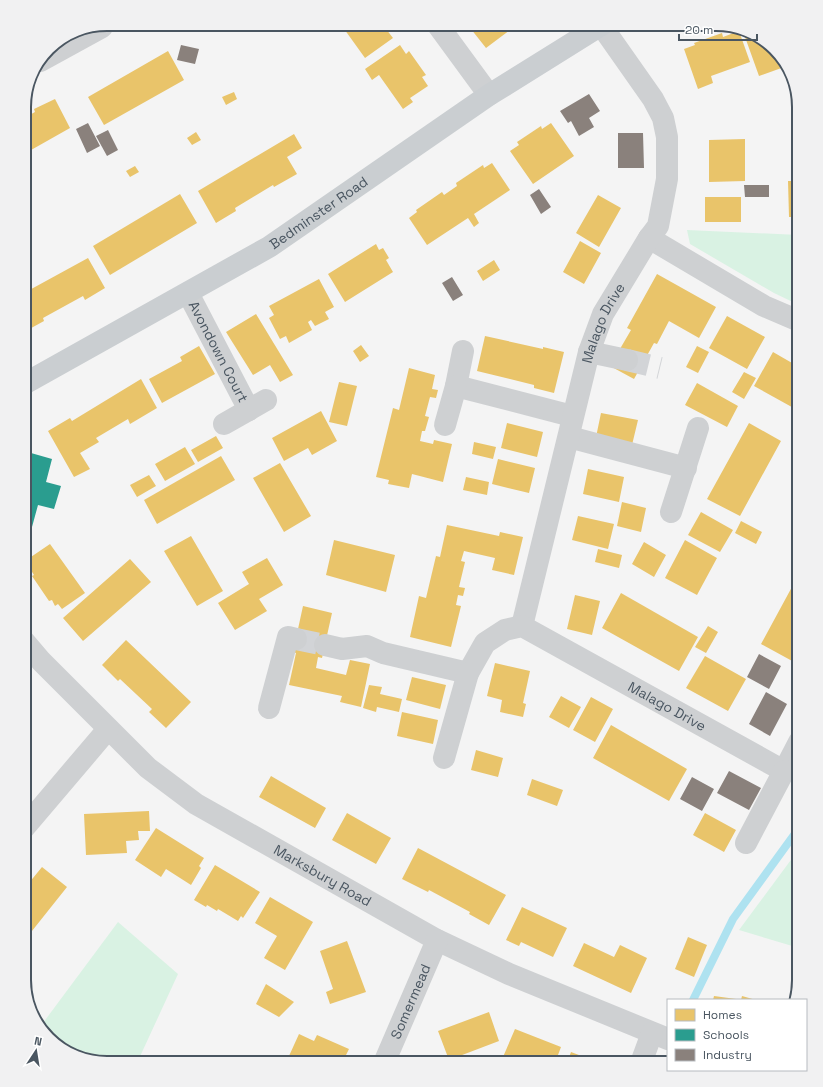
<svg xmlns="http://www.w3.org/2000/svg" width="823" height="1087" viewBox="0 0 823 1087" font-family="'Space Grotesk',sans-serif">
<style>
.green{fill:#d9f2e3}
.homes{fill:#e9c46a}
.schools{fill:#2a9d8f}
.industry{fill:#8a817c}
.lines{fill:none;stroke-linecap:round;stroke-linejoin:round}
.stream{stroke:#aee2f0;stroke-width:8}
.minor-tunnel{stroke:#d2d4d7;stroke-width:22;stroke-dasharray:22 11;stroke-linecap:butt}
.minor{stroke:#ced0d2;stroke-width:22}
.major{stroke:#caced1;stroke-width:22}
.labels{text-anchor:middle;dominant-baseline:central;stroke-width:4;stroke-linejoin:round;paint-order:stroke}
.street-label{font-size:14px;fill:#4a5661;stroke:#fff}
.rim{fill:none;stroke:#4a5661;stroke-width:2}
</style>
<rect width="100%" height="100%" fill="#f4f4f4"/>
<path class="green" d="M687 230 799 235V305L774 293 690 244Z
M799 849V948L739 930Z
M118 922 178 974 137 1063H107L66 1052 40 1027Z"/>
<path class="homes" d="M158 24H173L161 30Z
M331 24H388L389 27 386 29 393 38 365 58 342 26 336 31Z
M467 24H518L486 48Z
M739 31 750 62 711 76 713 83 698 89 684 49 695 45 694 43 722 33 723 37Z
M754 34 758 35 785 61 787 66 759 76 745 37Z
M400 45 406 54 409 51 426 75 422 77 428 86 410 98 413 102 403 109 379 75 372 80 365 69Z
M168 51 184 80 104 125 88 97Z
M234 92 237 99 226 105 222 97Z
M55 99 70 128 24 154V118L35 112 34 109Z
M551 123 574 156 533 184 510 151 519 145 517 142 541 126 542 129Z
M196 132 201 140 192 145 187 138Z
M294 134 302 148 287 157 297 174 274 187 273 185 235 208 236 211 216 223 198 191Z
M745 139V181L709 182V140Z
M492 163 510 190 474 214 479 223 474 227 468 218 427 245 409 218 417 212 416 210 442 192 444 195 457 186 456 183 483 165 484 168Z
M135 166 139 172 130 177 126 171Z
M788 181H799V217H789Z
M180 194 197 223 110 275 93 246Z
M598 195 621 208 599 247 576 233Z
M705 197H741V222H705Z
M580 241 601 253 584 284 563 272Z
M376 244 379 250 383 248 389 258 386 260 393 272 345 302 328 274Z
M88 258 105 288 85 300 83 296 43 318 44 321 24 332V293Z
M494 260 500 270 483 281 477 271Z
M657 274 716 307 699 338 669 321 657 344 654 343 634 379 610 366 631 330 627 328Z
M319 279 334 307 325 312 329 319 315 326 311 320 308 322 312 330 289 343 286 336 280 339 269 318 274 315 269 306Z
M256 314 293 375 280 382 270 365 253 375 226 332Z
M727 316 765 337 747 369 709 348Z
M485 336 543 349V347L564 352 554 393 534 388V385L477 371Z
M361 345 369 356 360 362 353 351Z
M199 346 215 374 162 403 149 379 182 361 180 357Z
M697 346 709 352 698 373 686 367Z
M773 352 799 367V411L754 386Z
M409 368 435 375 432 389 438 390 436 398 430 397 425 416 429 417 425 431H422L420 441 433 444 434 440 452 444 443 482 412 474 409 488 388 484 389 480 376 477 393 408 399 410Z
M744 372 756 378 744 399 732 392Z
M141 379 157 408 130 424 128 419 96 438 99 442 80 453 90 469 74 477 48 431 70 418 72 421Z
M339 382 357 386 347 426 329 422Z
M697 383 738 406 727 427 685 405Z
M321 411 337 441 312 455 308 448 284 461 272 438Z
M601 413 638 420 632 445 596 437Z
M507 423 543 432 537 457 501 448Z
M749 423 781 441 740 516 707 499Z
M216 436 223 448 198 462 191 450Z
M474 442 496 447 493 459 472 454Z
M185 447 195 464 165 481 155 464Z
M221 456 235 480 157 524 144 500Z
M498 459 535 468 529 493 492 484Z
M280 463 311 516 284 532 253 478Z
M588 469 624 477 619 502 583 494Z
M149 475 156 486 137 497 130 485Z
M466 477 489 482 487 495 463 490Z
M622 502 646 508 641 532 617 526Z
M701 512 733 530 720 552 688 535Z
M578 516 614 524 608 549 572 540Z
M741 521 762 532 756 544 735 533Z
M447 525 499 536 500 532 523 537 514 575 492 570 495 558 464 551 461 561 465 562 459 587 465 588 463 596 458 595 456 605 461 606 451 647 410 637 419 596 426 598 436 556 440 557Z
M191 536 223 591 197 606 164 551Z
M334 540 395 555 386 592 326 575Z
M685 540 717 558 697 595 665 578Z
M644 542 666 555 654 577 632 564Z
M50 544 85 593 62 609 58 604 55 606 52 600 49 601 32 576 34 575 25 561Z
M598 549 622 555 619 568 595 562Z
M267 558 283 585 259 599 267 611 235 630 218 603 249 584 242 572Z
M130 559 151 582 83 641 63 618Z
M799 574V653L794 662 761 644Z
M621 593 698 637 679 671 602 628Z
M575 595 600 601 592 635 567 629Z
M303 606 332 613 322 658 318 657 316 668 346 675 350 660 370 664 361 707 340 702 342 696 289 685 296 653 293 652Z
M708 626 718 632 706 653 695 647Z
M126 640 191 702 166 728 149 712 152 709 120 679 118 681 102 665Z
M705 656 746 679 728 711 686 688Z
M495 663 530 671 523 703 526 704 523 717 500 712 502 700 487 696Z
M412 677 446 685 440 709 406 700Z
M369 685 382 687 380 694 402 699 399 712 377 707 376 712 363 708Z
M561 696 581 707 569 728 549 717Z
M591 697 613 709 595 742 573 730Z
M24 709H27L25 756H24Z
M402 712 438 720 433 744 397 736Z
M611 725 687 769 669 801 593 758Z
M476 750 503 758 498 777 471 770Z
M271 776 326 808 315 828 259 797Z
M532 779 563 790 557 806 527 795Z
M149 811 150 831H138L139 840 126 841 127 853 86 855 84 814Z
M347 813 391 838 376 864 332 840Z
M705 813 736 830 724 852 693 835Z
M156 828 204 858 199 866 201 868 191 885 166 869 161 877 135 860Z
M418 848 506 895 489 925 469 914 470 912 429 890 428 892 402 879Z
M215 865 260 892 243 918 241 916 238 921 218 909 217 911 207 905 206 907 194 900Z
M42 867 67 887 24 941V889Z
M270 897 313 922 285 970 264 958 277 936 255 923Z
M522 907 567 928 553 957 521 942 519 946 506 940Z
M688 937 707 945 694 977 675 969Z
M347 941 366 992 330 1004 326 992 333 989 320 951Z
M584 943 614 957 620 945 647 958 631 993 573 966Z
M266 984 294 1002 279 1017 256 1004Z
M714 996 736 999 735 1000H713Z
M742 996 756 1000H741Z
M489 1012 499 1041 449 1060 438 1031Z
M515 1029 561 1047 555 1063H503L505 1058 503 1057Z
M299 1034 314 1041 317 1035 349 1049 342 1063H305L289 1056Z
M571 1052 600 1063H567Z"/>
<path class="schools" d="M24 451 52 459 46 482 61 486 54 509 38 505 32 527 24 525Z"/>
<path class="industry" d="M181 45 199 49 195 64 177 60Z
M589 94 600 111 589 118 594 127 579 136 571 121 568 123 560 111Z
M88 123 100 146 87 153 76 129Z
M108 130 118 150 107 156 96 136Z
M618 133H643L644 168H618Z
M744 185H769V197H745Z
M539 189 551 207 541 214 530 195Z
M452 277 463 295 453 301 442 283Z
M759 654 781 666 769 689 747 677Z
M766 692 787 704 770 736 749 724Z
M729 771 761 788 749 810 717 793Z
M692 777 714 789 702 811 680 799Z"/>
<g class="lines">
<path class="stream" d="M693 1000 733 919 799 828"/>
<path class="minor-tunnel" d="M627 360 660 368
M296 639 325 645"/>
<g class="minor">
<path d="M437 24 489 95"/>
<path d="M40 61 102 27"/>
<path d="M649 238 764 306 799 321"/>
<path id="s1" d="M188 293 249 410"/>
<path d="M463 351 456 386 572 416"/>
<path d="M589 352 627 360"/>
<path d="M224 424 266 400"/>
<path d="M445 425 456 386"/>
<path d="M569 437 686 468"/>
<path d="M671 512 698 428"/>
<path id="s2" d="M522 626 589 352 603 314 649 238 658 226 667 179V137L663 118 653 99 601 25"/>
<path id="s3" d="M24 641 41 661 148 768 196 804 437 940 509 974 668 1039"/>
<path id="s4" d="M325 645 342 649 367 646 383 653 468 673 485 643 505 630 522 626 784 771 799 742"/>
<path d="M269 708 288 637 296 639"/>
<path d="M444 758 468 673"/>
<path d="M24 828 108 729"/>
<path d="M746 843 784 771"/>
<path id="s5" d="M384 1063 437 940"/>
<path d="M641 1063 652 1033"/>
</g>
<path class="major" id="s6" d="M24 384 269 247 489 95 603 24"/>
</g>
<g class="labels">
<g class="street-label">
<text stroke="none"><textPath href="#s6" startOffset="341">Bedminster Road</textPath></text>
<text stroke="none"><textPath href="#s2" startOffset="314">Malago Drive</textPath></text>
<text stroke="none"><textPath href="#s1" startOffset="66">Avondown Court</textPath></text>
<text stroke="none"><textPath href="#s4" startOffset="389">Malago Drive</textPath></text>
<text stroke="none"><textPath href="#s3" startOffset="383">Marksbury Road</textPath></text>
<text stroke="none"><textPath href="#s5" startOffset="67">Somermead</textPath></text>
</g>
</g>
<path d="M0 0H823V1087H0ZM107 31H716A76 76 0 0 1 792 107V980A76 76 0 0 1 716 1056H107A76 76 0 0 1 31 980V107A76 76 0 0 1 107 31Z" fill="#f1f1f2" fill-rule="evenodd"/>
<path class="rim" d="M107 31H716A76 76 0 0 1 792 107V980A76 76 0 0 1 716 1056H107A76 76 0 0 1 31 980V107A76 76 0 0 1 107 31Z"/>
<rect x="667" y="999" width="140" height="72" fill="#ffffff" stroke="#b7bbc0"/>
<rect x="675" y="1009" width="20" height="12" fill="#e9c46a" stroke="#b7bbc0"/>
<text x="703" y="1019" font-size="12" fill="#4a5661">Homes</text>
<rect x="675" y="1029" width="20" height="12" fill="#2a9d8f" stroke="#b7bbc0"/>
<text x="703" y="1039" font-size="12" fill="#4a5661">Schools</text>
<rect x="675" y="1049" width="20" height="12" fill="#8a817c" stroke="#b7bbc0"/>
<text x="703" y="1059" font-size="12" fill="#4a5661">Industry</text>
<g transform="translate(36 1051) rotate(12)" stroke="#ffffff" stroke-width="3" paint-order="stroke">
<path d="M0-3L7 15L0 10L-7 15Z" fill="#4a5661"/>
<text y="-6" font-size="11" font-weight="bold" text-anchor="middle" fill="#4a5661">N</text>
</g>
<path d="M679 34v6h78v-6" fill="none" stroke="#4a5661" stroke-width="2"/>
<text x="685" y="34" font-size="12" fill="#4a5661" stroke="#ffffff" stroke-width="3" paint-order="stroke">20 m</text>
</svg>
